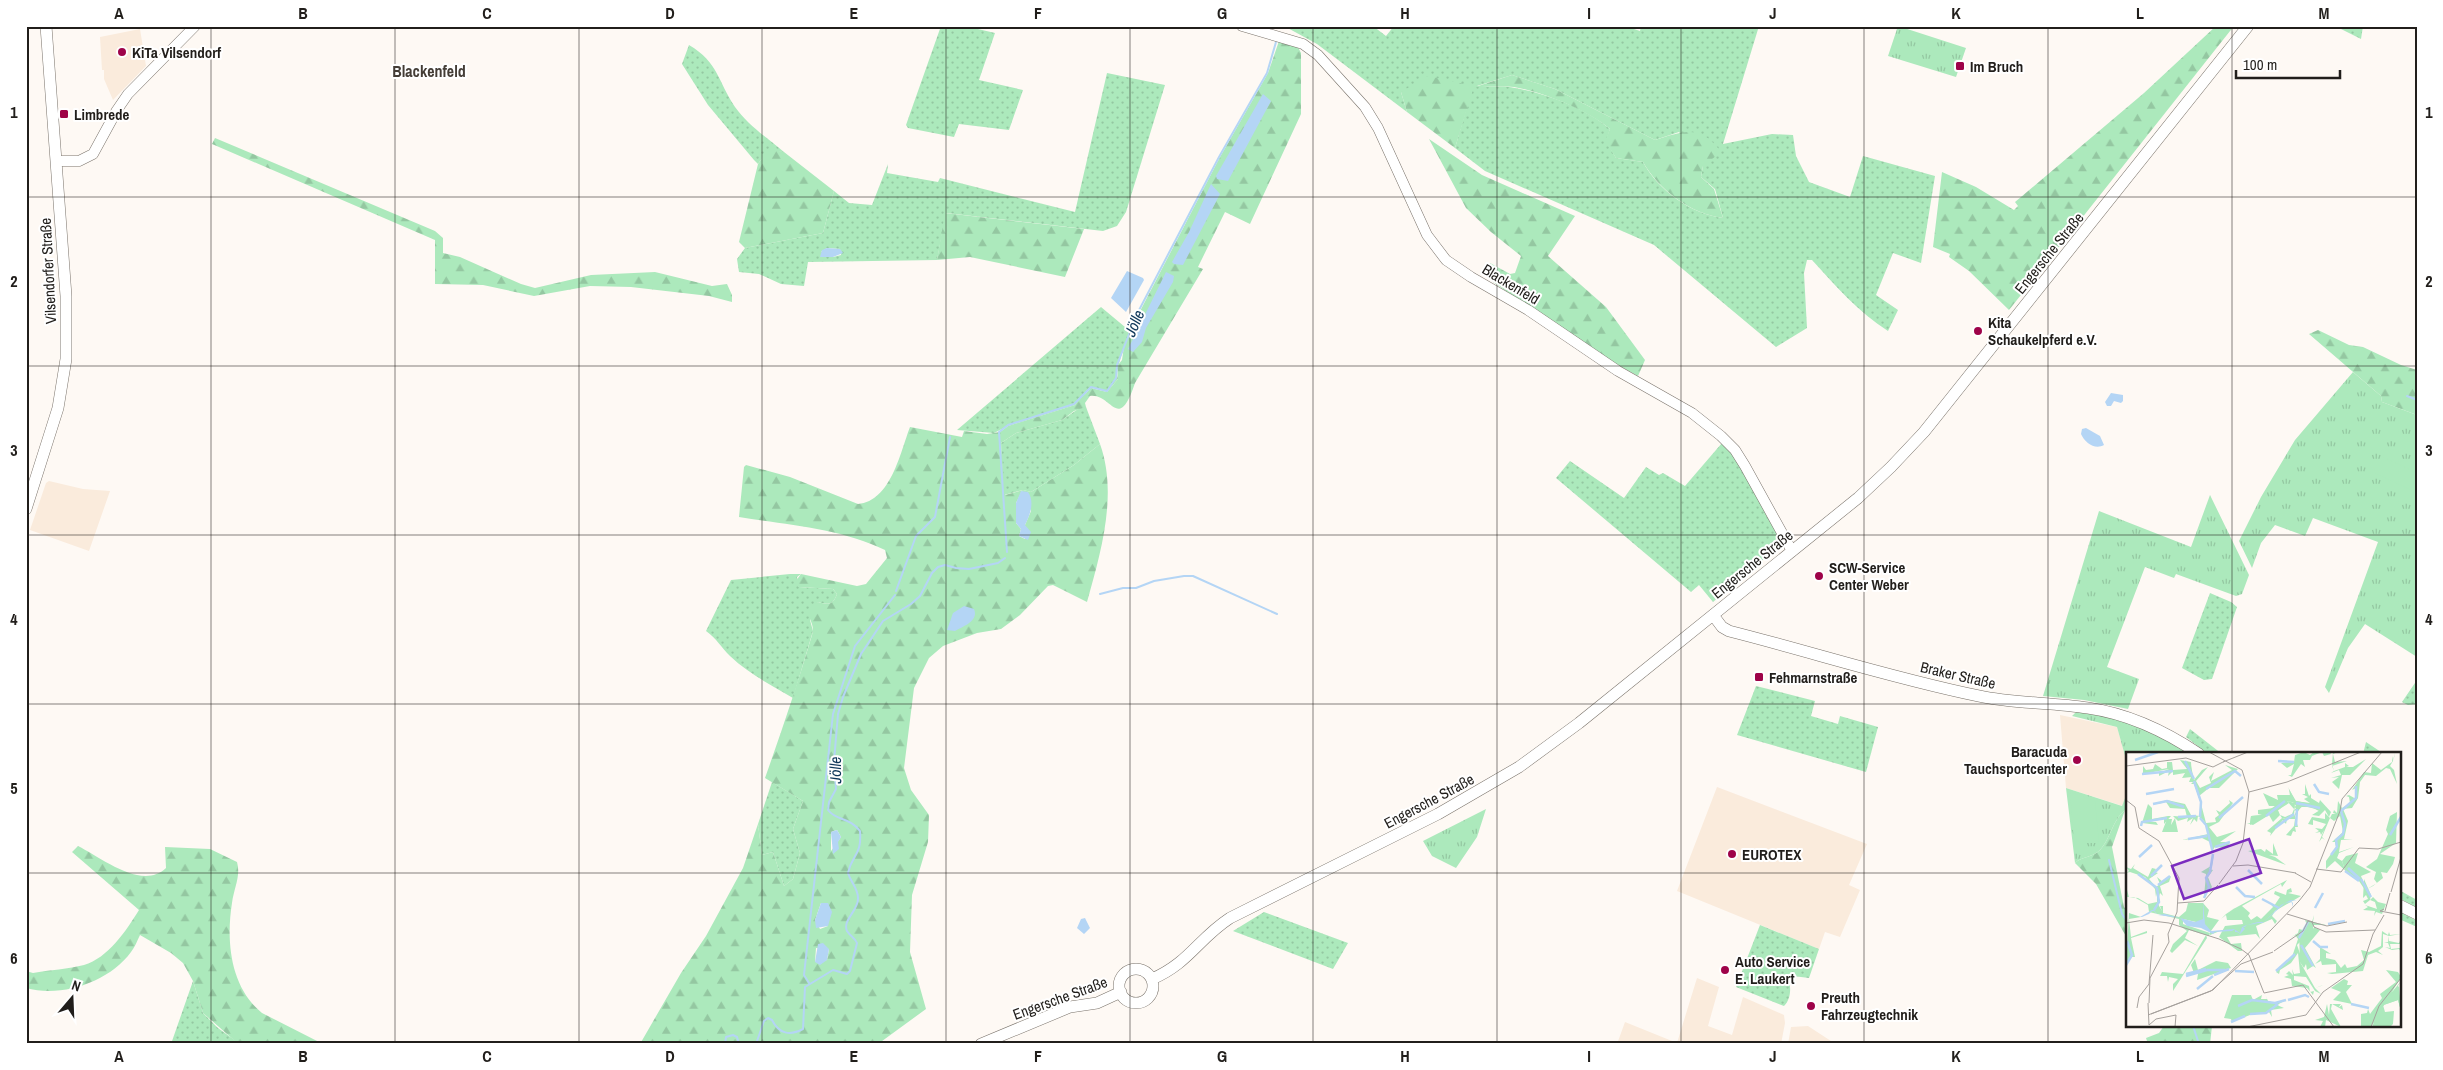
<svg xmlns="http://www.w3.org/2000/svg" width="2443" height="1070" viewBox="0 0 2443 1070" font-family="'Archivo Narrow',sans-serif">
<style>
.built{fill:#faebdc}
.grass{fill:url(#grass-dots);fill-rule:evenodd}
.forest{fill:url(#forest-firs);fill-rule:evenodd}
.park{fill:url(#park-tufts)}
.garden{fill:#ace9bc}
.water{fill:#b4d5f5}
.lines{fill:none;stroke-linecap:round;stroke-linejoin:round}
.stream{stroke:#b4d5f5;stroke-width:2}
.tertiary-casing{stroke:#79726a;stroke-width:11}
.secondary-casing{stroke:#79726a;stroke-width:12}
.tertiary{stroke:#fff;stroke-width:10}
.secondary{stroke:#fff;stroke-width:11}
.grid{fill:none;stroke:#211e1b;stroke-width:1;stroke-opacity:0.55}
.poi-dot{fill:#9e0349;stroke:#fff;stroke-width:2}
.labels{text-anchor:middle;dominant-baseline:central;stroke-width:4;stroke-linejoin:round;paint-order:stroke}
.poi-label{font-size:15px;font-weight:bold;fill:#211e1b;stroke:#fff;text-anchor:start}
.street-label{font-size:15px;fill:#211e1b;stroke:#fff}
.neighbourhood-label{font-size:16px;font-weight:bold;fill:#443d36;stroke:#fff}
.water-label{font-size:16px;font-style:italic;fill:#10385a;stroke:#fff}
.inset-river{fill:none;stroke:#b4d5f5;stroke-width:2.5}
.inset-road{fill:none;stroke:#a6a19d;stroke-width:1}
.view{fill:#7b2cbf;fill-opacity:0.15;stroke:#7b2cbf;stroke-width:2.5}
.inset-edge{fill:none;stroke:#211e1b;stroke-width:2.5}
.neatline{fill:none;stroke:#211e1b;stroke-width:2}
.grid-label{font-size:16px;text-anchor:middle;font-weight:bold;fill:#211e1b}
</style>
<defs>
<pattern id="grass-dots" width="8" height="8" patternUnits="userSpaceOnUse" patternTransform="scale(1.25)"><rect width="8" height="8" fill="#ace9bc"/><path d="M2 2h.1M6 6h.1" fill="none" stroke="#94c7a1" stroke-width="1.8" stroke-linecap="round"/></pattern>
<pattern id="forest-firs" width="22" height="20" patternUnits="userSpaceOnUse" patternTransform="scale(1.25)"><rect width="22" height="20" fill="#ace9bc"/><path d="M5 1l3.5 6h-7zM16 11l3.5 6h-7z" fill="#94c7a1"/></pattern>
<pattern id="park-tufts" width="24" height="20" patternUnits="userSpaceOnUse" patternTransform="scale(1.25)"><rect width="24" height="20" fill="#ace9bc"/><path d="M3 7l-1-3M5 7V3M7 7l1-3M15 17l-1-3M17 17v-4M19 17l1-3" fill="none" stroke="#94c7a1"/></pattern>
</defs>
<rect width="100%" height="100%" fill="#fef9f4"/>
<path class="built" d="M140 29 146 66 113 100 104 79V70H102L100 37Z
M49 481 83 489 110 491 89 551 30 530 46 483Z
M2060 715 2117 727 2127 763V793L2123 806 2066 788Z
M1717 787 1867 844 1849 885 1860 890 1840 937 1825 932 1819 949 1677 891Z
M1697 978 1719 987 1708 1026 1732 1035 1743 997 1784 1015 1785 1023 1781 1044H1617L1625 1022 1677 1043Z
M1808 1026 1831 1041V1044H1788L1791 1027Z"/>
<path class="grass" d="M941 26H965L995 33 979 80 1023 90 1009 130 959 124 954 137 908 128 906 125Z
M1284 26H1373L1386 36 1394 26H1625L1640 31 1641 26H1759L1723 144 1772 134 1793 135 1796 156 1809 182 1850 197 1863 156 1935 176 1921 263 1893 253 1876 295 1898 310 1888 331C1858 312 1836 286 1812 260H1807L1804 273 1807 328 1776 347 1654 245 1485 171 1455 148 1473 86 1401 92 1407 112 1317 44ZM1512 75 1555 89 1655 140 1679 132 1703 166 1701 177 1715 189 1723 218C1691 214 1658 190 1643 162L1616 158 1606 141 1610 129C1585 108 1547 94 1515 88 1502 85 1489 88 1477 86Z
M2335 26H2363L2361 39Z
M689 45C719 63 717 80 735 107 748 125 767 138 784 152 771 150 766 153 758 164L754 160 708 105 682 64Z
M1107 73 1165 85 1126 212 1117 226 1103 231 946 213 937 260 808 262 804 286 781 284 759 274 739 272 737 259 745 248 823 233 834 191 849 203 872 205 888 164 887 173 938 182 940 178 1075 212ZM827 248 840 249 841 255 833 257 821 252Z
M1101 307 1131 332C1126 342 1115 369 1118 379L1107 392 1094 388 1087 390 1084 397 1075 405 1008 426 994 433 957 430Z
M1081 407H1086L1100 444 1074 465 1031 492 1023 490 1004 495 1001 443 1016 433 1062 420Z
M1722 443 1732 452 1783 543 1713 602 1699 585 1691 592 1556 478 1570 461 1624 498 1646 467 1659 475 1663 473 1685 486Z
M790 574H801L797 577 799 587 833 589 837 594C833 605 829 605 818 602L810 620 813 631 793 698C771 685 749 674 730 656 721 647 717 639 706 631L731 580Z
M2210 593 2231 602 2237 607 2212 679 2204 680 2182 668Z
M2417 680V704L2408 705 2402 702Z
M1756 686 1815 701 1811 716 1838 724 1840 716 1878 727 1866 772 1737 735Z
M2190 729 2222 754H2208L2186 737Z
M2366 742 2384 754H2363Z
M772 782 803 801 793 829 800 853 793 879 784 886 773 852 762 855 758 824Z
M2399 890 2417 900V908L2399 898Z
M2399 911 2417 921V927L2399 919Z
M1264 912 1348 943 1333 969 1233 931Z
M1760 925 1819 949 1809 978 1793 976 1789 979C1791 988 1791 999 1784 1006L1736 987Z
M193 981 203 1013 218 1028 240 1044H171Z"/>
<path class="forest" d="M2216 26H2234L2009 310 1969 271 1949 257 1950 254 1933 247 1942 172 1976 187 2014 210 2018 206 2015 202 2144 93Z
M1279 41 1298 47 1301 53V114L1250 224 1225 212 1198 267 1203 269 1135 383C1118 434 1112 393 1090 396L1085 403 1086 407 1074 411 1062 420 1016 433 1001 443 1005 495 1023 490 1031 492 1074 465 1100 444C1118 494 1101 552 1087 602L1053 585 1048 586 1020 615 1001 629 977 633 943 646 929 658 914 688 904 768 911 790 929 815 928 842 912 895 910 952 926 1009 878 1044H640L681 973 706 936 743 868 758 824 762 855 773 852 784 886 793 879 800 853 793 829 803 801 765 778C782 730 798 683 812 635 817 619 798 615 818 602 829 605 833 605 837 594L833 589 799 587 795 582 801 574 857 586 866 584 887 558 885 550C840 528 787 525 739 517L744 467 746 465 790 477 858 504C891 501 900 453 910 427L962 437 964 431 987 434 1000 432 1008 426 1075 405 1091 388 1107 392 1118 379V365L1122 360 1124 346 1138 315 1220 157 1268 73ZM1022 491 1031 511 1025 525V539L1019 536 1021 529 1016 523V503ZM837 830 841 837 831 851V832ZM821 903 828 926 820 929 815 920ZM816 948 829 949 827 960 815 962Z
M1512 75 1555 89 1655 140C1684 131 1700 124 1721 152L1703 166 1701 177 1714 189 1723 218C1691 214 1659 190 1643 162L1616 158 1605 141 1610 129C1587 110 1543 92 1514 87 1501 86 1487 87 1475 87Z
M1428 76 1474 86 1455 148 1407 112 1401 92Z
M215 138 435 231 443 238V253L460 257 521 284 535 288 591 275 655 272 712 286 727 284 732 295V302L709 296 631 287 590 286 534 296 483 285 435 284V240L212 144Z
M1429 139 1482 175 1575 216 1548 256 1606 307 1645 360 1638 376 1596 353 1493 282 1488 271 1490 263 1510 274 1515 273 1521 256 1491 232 1466 208Z
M773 150 784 152 834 191 823 233 745 248 739 242 758 164 765 154Z
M945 213 1084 229 1065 277 970 257 937 260Z
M2318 330 2349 345 2363 347 2401 365 2417 370V415L2382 402 2381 396 2309 334Z
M2125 810 2112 847 2124 907 2127 911V938L2096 884 2075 863C2082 856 2092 858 2100 850 2111 838 2112 821 2125 810Z
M78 846C102 858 142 891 166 868L165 847 210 849 237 862C241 876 234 888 232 903 226 941 230 987 262 1013L323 1044H240L235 1041 203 1013 193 981 183 963 171 953 140 935C137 941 135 947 131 952 109 982 62 998 26 988V971L33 973C49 970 69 969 84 965 108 958 126 931 139 910L72 852Z
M2164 1026H2212L2210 1044H2148L2146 1038 2159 1033Z"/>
<path class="park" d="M1898 26 1966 48 1956 77 1888 56Z
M2353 372 2381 396 2382 402 2417 415V657L2365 624 2348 648 2329 693 2325 687 2378 542 2313 518 2305 536 2275 525 2261 543 2252 568 2239 541 2261 497 2295 440Z
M2210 495 2249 575 2242 594 2236 596 2176 574 2174 578 2145 567 2107 667 2139 679 2128 709 2084 700 2043 696 2099 511 2191 547Z
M2078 710 2139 725 2191 754H2127V763L2117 727 2072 716Z
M2066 788 2122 806 2127 793 2125 810C2112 821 2111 838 2100 850 2092 858 2082 856 2075 863Z
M1486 809 1477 837 1456 868 1432 856 1423 841Z"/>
<path class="garden" d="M2383 457 2417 473V493L2375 473Z
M2070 792 2095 801 2099 843H2074Z"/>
<path class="water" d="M1263 94 1271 101 1228 181 1217 179 1216 176Z
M1211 184 1220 194 1183 265 1174 264 1172 262 1189 232Z
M827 248 840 249 843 253 833 257H820L822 250Z
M1127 271 1143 278 1144 280 1126 312 1111 298Z
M1166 272 1174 276 1173 282 1146 328 1142 342 1133 352 1128 349Z
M2111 393 2123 395V401L2121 403 2114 401 2111 406H2107L2105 402Z
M2086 428 2100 436 2104 445C2095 450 2085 443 2081 434L2082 429Z
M1021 491 1028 492C1035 502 1030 515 1025 525L1031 532 1028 540 1019 536 1021 529 1016 523V503Z
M964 606 974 609C979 621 964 626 955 631L947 630 953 613Z
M837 830 841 837 838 842 839 849 833 854 831 832Z
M821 903H828L832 912 828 926 816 928 815 920Z
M1085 918 1090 928 1084 934 1077 928 1081 919Z
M823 943 829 949 827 960 820 965 815 962 818 944Z"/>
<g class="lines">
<path class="stream" d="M1280 28 1281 26
M2407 396 2417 400
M1007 552 999 432 1008 425 1074 404 1091 387 1107 391 1116 378 1117 365 1137 314 1219 157 1267 73 1276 42
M896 591 916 536 935 517 950 437
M1100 594 1123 588H1136L1154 581 1184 576H1193L1277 614
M2109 860 2122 914 2127 921
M809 983 804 975 833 714 855 646 895 595
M2193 1026 2199 1044
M725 1044 726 1037 733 1035 737 1037 739 1044
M756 1044 764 1021 768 1018 772 1020C779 1034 790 1036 803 1029L805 987 833 970 847 974 850 971 857 943C855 938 850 936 847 931 842 920 859 910 858 898 858 888 851 883 848 873 852 854 862 856 860 831 850 817 836 821 828 810L829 802 836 789 834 761 838 714 843 697 861 654 883 621 911 604 920 596 932 573 938 567 945 565 956 568 969 569 998 563 1005 558"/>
<g class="tertiary-casing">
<path id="tertiary" d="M1242 26 1303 44 1318 55 1365 107 1378 128 1427 235 1446 260 1471 277 1528 310 1618 371 1692 413 1721 436 1735 450 1745 466 1792 551
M56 161H79L93 154 117 110 128 94 195 26"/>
</g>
<g class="secondary-casing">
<path id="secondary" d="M26 509 58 408 66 359V296L46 26
M1713 615 1722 627 1729 631C1812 652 1895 679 1979 696 2015 704 2052 702 2088 708 2130 714 2165 731 2199 754
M2399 905 2417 914
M1119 986a17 17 0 1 1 34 0a17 17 0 1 1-34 0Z
M1152 979C1189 963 1198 939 1230 918L1438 814 1519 767 1579 723 1858 498 1891 467 1924 432 2248 26
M981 1044 1070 1007 1097 1003 1121 992"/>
</g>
<use href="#tertiary" class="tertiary"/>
<use href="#secondary" class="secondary"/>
</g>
<path class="grid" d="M211 26V1044M395 26V1044M579 26V1044M762 26V1044M946 26V1044M1130 26V1044M1313 26V1044M1497 26V1044M1681 26V1044M1864 26V1044M2048 26V1044M2232 26V754M26 197H2417M26 366H2417M26 535H2417M26 704H2417M26 873H2127M2399 873H2417M2232 1026V1044"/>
<g class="poi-dot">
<circle cx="122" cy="52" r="5"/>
<rect x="1955" y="61" width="10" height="10" rx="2.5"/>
<rect x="59" y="109" width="10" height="10" rx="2.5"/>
<circle cx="1978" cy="331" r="5"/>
<circle cx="1819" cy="576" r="5"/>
<rect x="1754" y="672" width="10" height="10" rx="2.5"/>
<circle cx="2077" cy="760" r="5"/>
<circle cx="1732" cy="854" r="5"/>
<circle cx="1725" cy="970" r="5"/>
<circle cx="1811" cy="1006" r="5"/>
</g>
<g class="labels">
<g class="poi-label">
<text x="132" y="52">KiTa Vilsendorf</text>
<text x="1970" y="66">Im Bruch</text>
<text x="74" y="114">Limbrede</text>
<text x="1988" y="322">Kita<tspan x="1988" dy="17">Schaukelpferd e.V.</tspan></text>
<text x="1829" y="567">SCW-Service<tspan x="1829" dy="17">Center Weber</tspan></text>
<text x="1769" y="677">Fehmarnstraße</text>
<text x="2067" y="751" text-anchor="end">Baracuda<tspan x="2067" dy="17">Tauchsportcenter</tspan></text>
<text x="1742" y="854">EUROTEX</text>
<text x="1735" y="961">Auto Service<tspan x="1735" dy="17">E. Laukert</tspan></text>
<text x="1821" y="997">Preuth<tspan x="1821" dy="17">Fahrzeugtechnik</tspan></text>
</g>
<g class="street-label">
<text transform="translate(2049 253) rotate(-51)">Engersche Straße</text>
<text transform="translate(48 271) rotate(-93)">Vilsendorfer Straße</text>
<text transform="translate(1511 284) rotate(31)">Blackenfeld</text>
<text transform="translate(1752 564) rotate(-39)">Engersche Straße</text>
<text transform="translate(1958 675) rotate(13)">Braker Straße</text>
<text transform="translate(1429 801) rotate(-28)">Engersche Straße</text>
<text transform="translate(1060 998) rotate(-20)">Engersche Straße</text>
</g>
<g class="neighbourhood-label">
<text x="429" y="71">Blackenfeld</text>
</g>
<g class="water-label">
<text transform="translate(1134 323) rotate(-67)">Jölle</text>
<text transform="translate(835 770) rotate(-91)">Jölle</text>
</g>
</g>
<g transform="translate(2126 752)">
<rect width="275" height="275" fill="#fef9f4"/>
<path d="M269 0 268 6 267 9 264 14 268 18 271 32 264 17 260 16 250 24 239 23 234 30 232 46 226 56 217 57 222 69 218 87H227L215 88 213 100 228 95 213 101 211 106 216 109 219 118 221 117 227 126 209 109 200 117V109L210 95 209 90H206L217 80 214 64 208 69 204 66 206 62H210L207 61 208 58 211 61 212 49 216 56 224 51 223 45 220 44 223 43 230 47V36L226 38 238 20 245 21 246 11 255 18 266 10V4L267 9ZM54 8 65 10 66 25 56 26 59 21 47 23V19L42 24 43 19 33 24V21L43 17 17 22V14L20 18 27 17 29 12 36 17 41 16V10H46L47 18 61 17ZM161 49 169 51 168 64 156 67H161L160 72 157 68 144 84 145 81 141 79 156 66 154 63 159 65 166 62 168 57ZM199 61 204 66 196 85 199 88 196 86 193 90 198 78 195 83 194 80 189 81 193 79 189 76 196 77 200 72 187 68V73L182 72 186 65 199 67ZM49 66 52 80H36L41 67H46L45 73ZM9 112 7 116 22 125 26 116 30 117 28 120 32 121 23 127 30 135 34 132 31 125 37 130 45 124 43 130 34 134 37 144 34 141 30 157 23 160 22 153 8 145H0L1 138 3 145 12 146 22 152 31 150V141L30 145 29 137 19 125 4 120 0 121 3 119 0 115 5 117ZM238 127 245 143 244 148 247 145 252 150 255 146 252 150 260 152 256 162 250 160 248 164 249 159 237 158 242 155 239 153 251 157 249 150 244 148 239 152 237 149 242 147 240 143 237 146ZM161 128 156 135 155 132 116 154 124 161 122 164 125 168 131 164 135 167 147 155 144 151 148 154 154 145 148 142 149 139 160 143 161 138 165 136 166 140 162 141 175 144 149 159 146 164 151 169 149 172 146 167 130 174 134 187 130 182 101 185 105 192 115 191 116 199H112L93 185 99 174 117 172 116 168H101L100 163 95 167 100 162 109 156 100 161ZM188 163 187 170 200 173H187V177L188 175 194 178 179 196 190 216 187 214 181 218 180 212 178 216 174 210 173 181 164 186 172 181 173 177 177 178 181 173 179 168 186 170ZM256 179 262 183 263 180 264 183 275 182 263 184V189L273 191 275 187V192H264L265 197 274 196 275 200 273 197 266 198 259 195 264 196 262 191H258L262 190 263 184 257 182V195L252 199 257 203 250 200 242 203 237 219 206 222 201 221 210 220V212L196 213 195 209 189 212 194 207V195L205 202 200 201V206L209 208 215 216 219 212 221 216 231 214 238 208 235 198 243 200 255 194Z" fill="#ace9bc"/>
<path d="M178 0 184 3 188 0H204L205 2 198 4 196 0 186 4 184 8H177L179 15 175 12 166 25 162 23H165L168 12 161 16 155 11 168 10 169 3ZM207 0H212L207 2 209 10 221 9 206 14 208 19 219 15V11L223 14 220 15H227L240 7 224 23H216L213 37 206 30 213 25 205 26 215 23 213 18 205 21 208 19 206 12ZM59 8 62 17 61 9 65 14 68 28 76 18 82 15 70 29 74 36 85 31 83 25 88 20 85 29 106 18 99 13 112 17 93 36H83L73 44 80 71 90 70 89 66 93 63 90 58 94 60 104 51 103 48 107 51 93 70 83 75 91 85 110 79 94 90H104L101 96 89 95 86 99 84 90 76 86 56 88 82 82 78 69 72 64 71 70 68 67 67 69 64 73 67 66 61 70 62 66 52 69 47 64 61 65 59 57 44 56 40 50 32 52H27L41 48 59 52 65 63 74 64V49L68 32H65L67 30H63L65 25 59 12ZM163 37 170 49 181 51 194 58 195 60 185 55H175L169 64 172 75H169L170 80 167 79 165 84 160 83 168 74 169 67H158L159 71 156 67 168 64 171 58 168 59 170 56 167 55 170 54 167 50 161 49 163 51 152 58 154 63 147 70 143 63 127 73 121 71H124L125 64 136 63 132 62V58L148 56 149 54 143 53 146 47 152 49V44H164ZM22 52 26 56V67L42 64H45L38 72V67L23 70H30L32 73 16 71ZM271 60 270 91 254 102 269 105 267 112 261 121 255 120 257 126 247 134 241 137 251 131 248 127 250 120 240 115 251 107 262 82 260 78 264 64ZM147 91 152 104 143 103 149 105 160 113 122 99 135 97 139 100 140 97 147 102ZM88 101 86 114 83 117 87 118 82 125 86 135 78 145 80 122 75 120 85 114ZM232 101 229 111 245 120 235 124 243 144 233 129 219 118 216 109 220 104ZM173 181V187H175L177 185H179L171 193 178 213 174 210 189 236 195 234 197 233 189 236 195 242 189 239 180 225 168 224V228L183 234 184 240 188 239 187 243 181 236 166 234 165 227 158 225 163 223 160 222 163 219 167 223 166 217 168 222 174 221 172 201 165 211 154 218 153 222 150 220 166 205 172 187 169 183ZM80 183 81 186 47 239V232L52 227 43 225 42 230 41 224H34L36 220 57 222ZM260 218 272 220 275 225 245 275H235V262L241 261 242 257 244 262 256 246 254 242 270 230ZM218 227 222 229 221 233H226L220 240 226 252 207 248 215 240 205 236ZM275 229 272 234 275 259 272 248 257 253 259 260 268 259 267 272 264 275H246L254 255ZM139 242 142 249 149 251 160 248 151 253 158 256 145 258 146 265 143 260 124 263 128 272 124 263 106 270 105 267 98 266 106 243H125L127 248 136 243 135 247H141ZM201 252 203 263 204 252H215L212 256 216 253 217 258 206 252 205 257 215 275 200 268 199 275H194L197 269 189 268 198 265Z" fill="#ace9bc"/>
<path d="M179 32 183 44 185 42V46L193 51 194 48 205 60 203 65 199 58 193 64 186 63 194 58 177 54 172 58 175 52 161 49 154 57 124 73 125 64 137 63 132 59 143 58 149 54H143L137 41 152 48 151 43H165L162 35 169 49 184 51 178 47 182 45 176 42H179ZM62 151H77L83 158 81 165 93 168 85 179H94L84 183V179L70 170 57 167V172L84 181 83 184 63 178 59 186 72 194 59 188 46 201 44 199 47 192 61 179 53 173V167L23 160 32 152 36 159 34 154H37V161L53 165 60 159ZM3 161 15 165 3 167 5 185 21 179V181L5 186 9 205H5L0 214ZM69 207 72 218 90 209 102 211 105 216 71 228 72 222 68 221 65 213ZM273 234 275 259 272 248 255 254Z" fill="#ace9bc"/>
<path d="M165 148H171L165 149 167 151 166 155V150L159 151 138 170 136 171H132L128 172 121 173 119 175H117L119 177 114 182 113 181 111 180H109V177L106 179 89 180 87 182 75 176 61 174 54 166 32 163 28 159H26L23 162 16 165H14L0 163 14 165 26 158H28L32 163 39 162 69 170 77 167V150L79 172 85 179 108 177 114 181 116 175 121 173 132 170H138L155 153Z" fill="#b4d5f5"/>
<path class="inset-river" d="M9 8 32 0M59 9 68 27M152 9 168 10M16 22 47 19M68 29 75 50 74 65M188 32 193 40 203 42M80 37 109 19 115 24M20 42 48 37M170 51 194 56M27 52 41 49 58 55M140 64 159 49M52 65 70 64M74 66 80 73 87 101M93 66 117 45M15 74 16 70 41 66M170 74 171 57M149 76 168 62M264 83 275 65M62 87 81 84M89 95 104 90M205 103 211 95 210 88 217 82 219 72 215 59 230 46V34M13 105 26 93M222 116 234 127M122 118 136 132M219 119 233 129M84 120 87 102M12 122 31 136 33 150 28 158M25 124 36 113M235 127 245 145M32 133 44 124M110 135 119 144 129 145M78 146 83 135 80 126 84 120M136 147 153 156M189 156 197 141M202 172 219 169M173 186 182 170M187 189 194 195H202M175 193 187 214M0 213 6 203 1 189M81 218H99M109 219 128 220M150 219 169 202M60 222 80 217M88 223 103 217M60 224 81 218M71 237 87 224M162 248 179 243 183 245M225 252 243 256M112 254 126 248 149 251 160 248M124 262 140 261 152 252M105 270 119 264"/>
<path class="inset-road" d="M83 0 116 18 123 40 117 91 110 109 93 132M97 10 122 0M0 14 60 6 87 15 99 9M275 30V58M123 40 161 30 235 0M0 48 9 55 13 76 33 89 53 126 51 160 42 182 43 190 24 226 23 251M107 114 122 113 170 121M190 117 215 120 233 96 252 97 275 90M169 121 185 130M265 140 275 105M52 151 78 149 92 133M258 157 254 159 275 163M259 159 264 141M161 162 187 170M186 170 188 175 200 180 249 178M0 171 18 168 43 171 93 187 115 197 123 203 138 241M148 199 177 179 182 169 201 174 221 170M138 241 177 233 208 275M22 251 23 273M11 256 13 245 23 232 27 183M25 262 85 239 115 212 147 200M22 263 87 238 173 149 184 135 214 59 216 47 256 0M23 273 30 267 50 263 49 275M121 275 180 263 197 240 237 212 247 182 258 163M245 275 253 254 275 226"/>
<path class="view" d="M123 87 135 121 58 147 46 114Z"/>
<rect width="275" height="275" class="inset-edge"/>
</g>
<rect width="2443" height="1070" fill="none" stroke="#ffffff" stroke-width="55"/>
<g transform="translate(72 998) rotate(19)" stroke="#ffffff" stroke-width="4" paint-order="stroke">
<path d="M0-4L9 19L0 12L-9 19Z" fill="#211e1b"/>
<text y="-8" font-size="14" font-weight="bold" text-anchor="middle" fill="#211e1b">N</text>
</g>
<path d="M2236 70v8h104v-8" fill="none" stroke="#211e1b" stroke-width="2.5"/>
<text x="2243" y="70" font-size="15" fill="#211e1b" stroke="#ffffff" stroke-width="4" paint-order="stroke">100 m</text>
<rect x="28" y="28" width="2388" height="1014" class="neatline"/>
<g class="grid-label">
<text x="119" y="19">A</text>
<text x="303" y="19">B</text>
<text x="487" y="19">C</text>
<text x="670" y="19">D</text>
<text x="854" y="19">E</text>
<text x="1038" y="19">F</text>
<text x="1222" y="19">G</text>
<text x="1405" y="19">H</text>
<text x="1589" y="19">I</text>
<text x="1773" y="19">J</text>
<text x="1956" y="19">K</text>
<text x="2140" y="19">L</text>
<text x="2324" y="19">M</text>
<text x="14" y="118">1</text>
<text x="2429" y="118">1</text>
<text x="14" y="287">2</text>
<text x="2429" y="287">2</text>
<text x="14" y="456">3</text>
<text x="2429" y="456">3</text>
<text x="14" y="625">4</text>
<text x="2429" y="625">4</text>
<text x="14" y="794">5</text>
<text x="2429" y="794">5</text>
<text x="14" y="964">6</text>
<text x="2429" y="964">6</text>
<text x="119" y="1062">A</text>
<text x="303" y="1062">B</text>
<text x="487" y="1062">C</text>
<text x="670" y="1062">D</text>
<text x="854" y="1062">E</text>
<text x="1038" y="1062">F</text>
<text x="1222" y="1062">G</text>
<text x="1405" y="1062">H</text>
<text x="1589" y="1062">I</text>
<text x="1773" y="1062">J</text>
<text x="1956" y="1062">K</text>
<text x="2140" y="1062">L</text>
<text x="2324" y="1062">M</text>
</g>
</svg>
